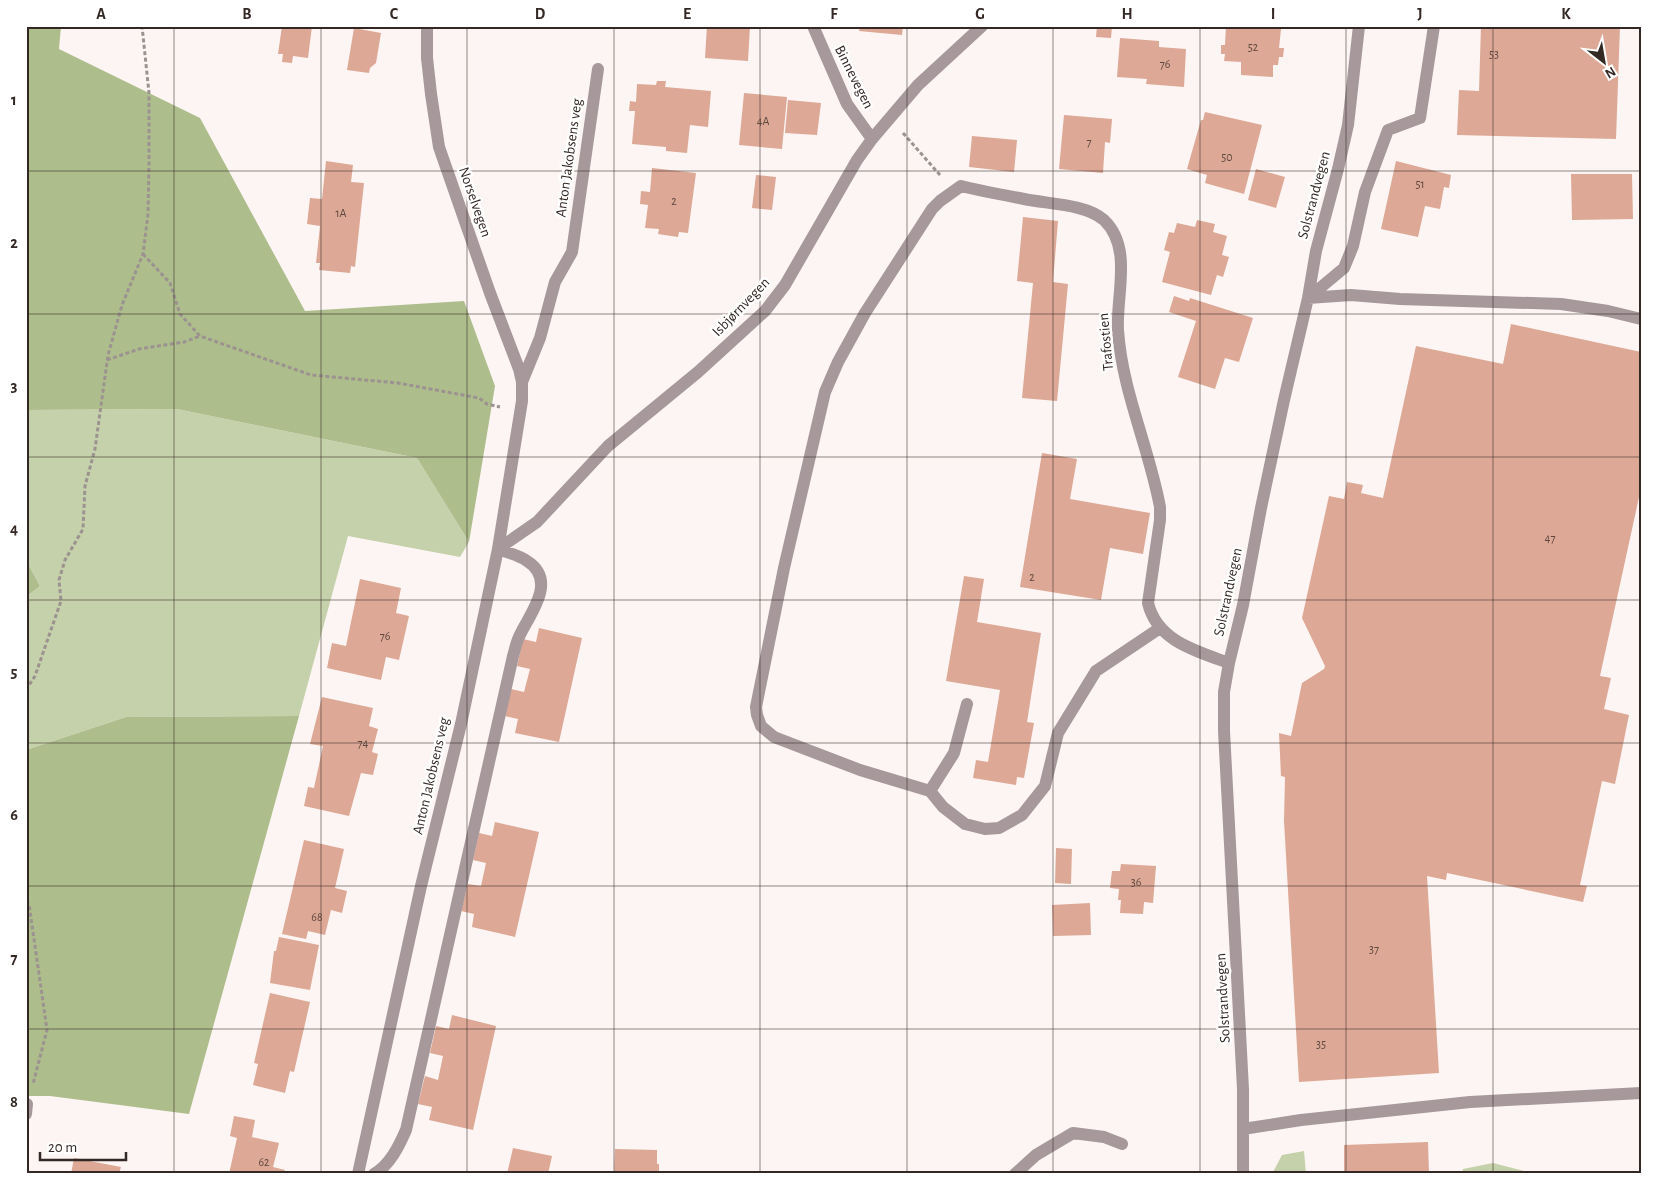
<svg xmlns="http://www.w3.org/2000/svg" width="1667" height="1200" viewBox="0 0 1667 1200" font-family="'Alegreya Sans',sans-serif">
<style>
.green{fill:#c5d1aa}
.forest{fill:#aebd8c}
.building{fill:#dda895}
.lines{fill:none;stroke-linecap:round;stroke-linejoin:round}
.path{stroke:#9c9390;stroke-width:3;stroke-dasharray:4 2.5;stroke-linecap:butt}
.minor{stroke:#a6989b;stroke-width:12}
.grid{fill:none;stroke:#332824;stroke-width:1;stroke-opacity:0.55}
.labels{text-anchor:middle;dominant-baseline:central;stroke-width:5;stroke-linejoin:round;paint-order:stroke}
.number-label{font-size:12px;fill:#5e4840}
.street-label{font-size:15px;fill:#332824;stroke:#fff}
.neatline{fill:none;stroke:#332824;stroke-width:2}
.grid-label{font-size:16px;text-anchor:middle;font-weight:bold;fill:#332824}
</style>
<rect width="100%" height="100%" fill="#fcf5f3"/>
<path class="green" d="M177 409 417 458 469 542 460 557 348 536 299 716 126 717 26 750V597L40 586 26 560V410Z
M1304 1151 1306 1174H1272L1282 1155Z
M1493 1163 1536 1174H1462L1463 1169Z"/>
<path class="forest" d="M26 26H61L59 49 200 118 305 311 464 301 495 386 469 542 417 458 177 409 26 410Z
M26 560 40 586 26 597Z
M299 716 189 1114 50 1096H26V750L126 717Z"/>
<path class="building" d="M282 26H312L308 58 293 56 292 63 282 62 283 54H278Z
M707 26H750L748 61 705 58Z
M860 26H903L902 35 859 31Z
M1097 26H1112L1111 38 1096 37Z
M1226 26 1253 28V26H1280L1279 29H1281L1279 48H1284L1283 57H1279L1278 65H1273V77L1241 75V62L1224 61 1225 54H1221V45H1225Z
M1481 26H1620L1616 139 1457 135 1459 90 1479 91Z
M354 28 381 33 376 63 370 68 369 73 347 70Z
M1120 38 1159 41V47L1186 49 1184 87 1146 84 1147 79 1117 77Z
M657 81H666L665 87 711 91 708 127 690 125 687 153 666 151V147L632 144 635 111H629L630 101 636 102 637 84 656 85Z
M744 93 787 97 782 149 739 145Z
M788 100 821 103 817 135 785 133Z
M1205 112 1262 125 1244 194 1205 183 1207 175 1187 169 1201 120H1203Z
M1064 115 1112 119 1110 143 1105 142 1103 173 1059 169Z
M972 136 1017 140 1014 172 969 167Z
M326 161 353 165 351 182 364 183 355 267 351 266 350 273 319 270 320 263H316L320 226 307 224 310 198 322 199Z
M1396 161 1451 175 1449 188 1444 187 1440 209 1425 206 1418 237 1381 229Z
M652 168 696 173 688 233 679 232 678 237 658 234 659 229 645 228 648 205 640 204 641 191 650 192Z
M1256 169 1285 177 1276 208 1248 200Z
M1571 174H1632L1633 219 1572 220Z
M756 175 776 177 772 210 752 208Z
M1023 217 1058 221 1053 282 1068 284 1057 401 1022 398 1033 283 1017 281Z
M1197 220 1215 224 1213 232 1227 236 1222 255 1229 257 1223 277 1217 275 1211 295 1162 282 1170 252 1164 250 1169 232 1174 233 1177 223 1195 227Z
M1174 296 1189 301 1190 298 1253 318 1239 362 1225 358 1215 389 1178 377 1196 321 1169 312Z
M1511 324 1641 352V488L1600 676 1611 678 1604 709 1629 715 1615 784 1602 781 1580 885 1587 886 1583 902 1447 873 1446 880 1427 876 1439 1073 1299 1082 1284 821 1285 777 1281 776 1279 733 1291 736 1302 683 1324 669 1325 666 1302 618 1329 496 1344 499 1347 482 1363 485 1361 493 1383 498 1416 346 1503 364Z
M1042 453 1077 459 1070 499 1150 513 1143 554 1110 548 1101 600 1020 587Z
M964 576 984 579 977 622 1041 633 1027 722 1034 723 1024 778 1017 777 1016 785 973 778 976 760 988 762 1000 690 946 681Z
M360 579 401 588 396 613 409 616 399 660 386 657 381 680 327 668 332 643 346 646Z
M539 628 582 638 559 742 515 733 518 719 505 716 511 689 524 692 530 669 517 666 523 639 536 642Z
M322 697 373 708 369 726 378 729 372 752 378 754 373 775 361 773 349 816 304 806 308 787 314 788 323 746 310 744Z
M495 822 539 832 515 937 472 927 474 914 461 911 468 884 481 886 486 863 473 860 479 833 492 836Z
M304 840 344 849 335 888 347 891 342 913 331 910 325 935 308 931 306 939 282 934Z
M1056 848 1072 849 1071 884 1055 883Z
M1121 864 1156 866 1153 903 1144 902 1143 914 1120 913 1121 900H1118L1119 889 1110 888 1112 871H1120Z
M1090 903 1091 935 1053 936 1052 905Z
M279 937 319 945 310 990 270 983 274 951H276Z
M270 993 310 1002 294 1072 290 1071 285 1093 253 1085 258 1064 254 1063Z
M452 1015 496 1026 473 1130 429 1120 432 1107 418 1104 425 1076 438 1080 443 1056 430 1053 436 1026 449 1029Z
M234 1116 255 1120 252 1137 279 1143 273 1167 285 1170 284 1174H229L237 1138 230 1136Z
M1428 1142 1429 1174H1344V1145Z
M513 1148 552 1156 548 1174H507Z
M615 1149 657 1150V1164H659V1174H614Z
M74 1158 121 1167 119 1174H71Z"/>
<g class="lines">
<path class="path" d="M903 133 940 175
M143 254 170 283 180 314 200 336 311 375 398 383 479 398 487 404 500 407
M107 360 139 349 184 342 200 336
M26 690 35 676 61 601 59 580 65 560 83 529 85 486 95 449 108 355 122 305 143 254 148 214 149 165V93L142 26
M26 901 29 904 47 1030 33 1084"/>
<path class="minor" d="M813 26 847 104 872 139
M1308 298 1351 295 1400 299 1561 304 1608 311 1641 319
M1308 298 1344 268 1353 246 1365 192 1388 130 1420 118 1434 26
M522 382 540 338 555 282 572 252 598 69
M498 549 537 522 608 446 698 372 765 311 785 285 857 160 872 139 918 85 982 26
M967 704 954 753 930 791 943 807 965 824 985 829 999 828 1022 815 1045 786 1058 733 1096 671 1160 628
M930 791 860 770 774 737 761 726 757 715 756 707 784 568 825 392 838 362 865 313 932 209 940 201 961 186C982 191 1003 195 1024 199 1048 204 1086 204 1104 220 1133 248 1116 294 1118 330 1122 391 1149 447 1160 507V520L1148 603C1157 641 1196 651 1229 663
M26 1114 27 1104
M1243 1129 1301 1120 1470 1102 1641 1093
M358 1174 421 886 461 724 498 549 522 401V382L519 369 490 293 439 147 431 94 427 58V26
M374 1174C390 1165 399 1146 406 1130L513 656C515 650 516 643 519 637 528 616 559 581 527 561 519 555 508 553 498 549
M1015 1174 1036 1155 1073 1133 1104 1137 1122 1144
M1243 1174V1089L1224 731V692L1229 663 1243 605 1261 508 1284 400 1308 298 1316 251 1338 169 1348 125 1359 26"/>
</g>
<path class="grid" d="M174 26V1174M321 26V1174M467 26V1174M614 26V1174M760 26V1174M907 26V1174M1053 26V1174M1200 26V1174M1346 26V1174M1493 26V1174M26 171H1641M26 314H1641M26 457H1641M26 600H1641M26 743H1641M26 886H1641M26 1029H1641"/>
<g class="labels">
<g class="number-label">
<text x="1253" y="47">52</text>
<text x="1494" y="54">53</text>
<text x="1165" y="64">76</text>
<text x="763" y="121">4A</text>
<text x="1089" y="142">7</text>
<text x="1227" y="157">50</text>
<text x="1420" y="184">51</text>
<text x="674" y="201">2</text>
<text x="341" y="213">1A</text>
<text x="1550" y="538">47</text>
<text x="1032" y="577">2</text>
<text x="385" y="636">76</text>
<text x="363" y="743">74</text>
<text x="1136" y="882">36</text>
<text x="317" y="917">68</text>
<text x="1374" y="949">37</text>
<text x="1321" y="1044">35</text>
<text x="264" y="1162">62</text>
</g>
<g class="street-label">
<text transform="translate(854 77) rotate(63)">Binnevegen</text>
<text transform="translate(569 158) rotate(-82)">Anton Jakobsens veg</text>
<text transform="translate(1314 195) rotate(-75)">Solstrandvegen</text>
<text transform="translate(475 202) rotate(71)">Norselvegen</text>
<text transform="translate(741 307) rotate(-46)">Isbjørnvegen</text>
<text transform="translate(1106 342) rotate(-95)">Trafostien</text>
<text transform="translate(1228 592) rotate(-78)">Solstrandvegen</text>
<text transform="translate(431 776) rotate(-77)">Anton Jakobsens veg</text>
<text transform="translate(1223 998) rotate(-93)">Solstrandvegen</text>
</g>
</g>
<rect width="1667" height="1200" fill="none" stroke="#ffffff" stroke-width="55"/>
<g transform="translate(1604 62) rotate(149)" stroke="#ffffff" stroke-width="4" paint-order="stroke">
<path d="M0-4L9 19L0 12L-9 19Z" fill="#332824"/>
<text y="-8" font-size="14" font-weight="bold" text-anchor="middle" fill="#332824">N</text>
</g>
<path d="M40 1152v8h86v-8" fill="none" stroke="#332824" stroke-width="2.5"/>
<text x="48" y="1152" font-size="15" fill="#332824" stroke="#ffffff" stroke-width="4" paint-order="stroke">20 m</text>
<rect x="28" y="28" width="1612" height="1144" class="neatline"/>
<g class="grid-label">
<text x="101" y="19">A</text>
<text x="247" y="19">B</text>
<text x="394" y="19">C</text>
<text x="540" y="19">D</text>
<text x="687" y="19">E</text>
<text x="834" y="19">F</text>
<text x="980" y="19">G</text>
<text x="1127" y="19">H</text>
<text x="1273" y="19">I</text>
<text x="1420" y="19">J</text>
<text x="1566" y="19">K</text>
<text x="14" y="105">1</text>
<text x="14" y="248">2</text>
<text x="14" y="391">3</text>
<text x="14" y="534">4</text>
<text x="14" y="677">5</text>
<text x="14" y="820">6</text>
<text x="14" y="964">7</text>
<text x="14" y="1107">8</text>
</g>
</svg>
